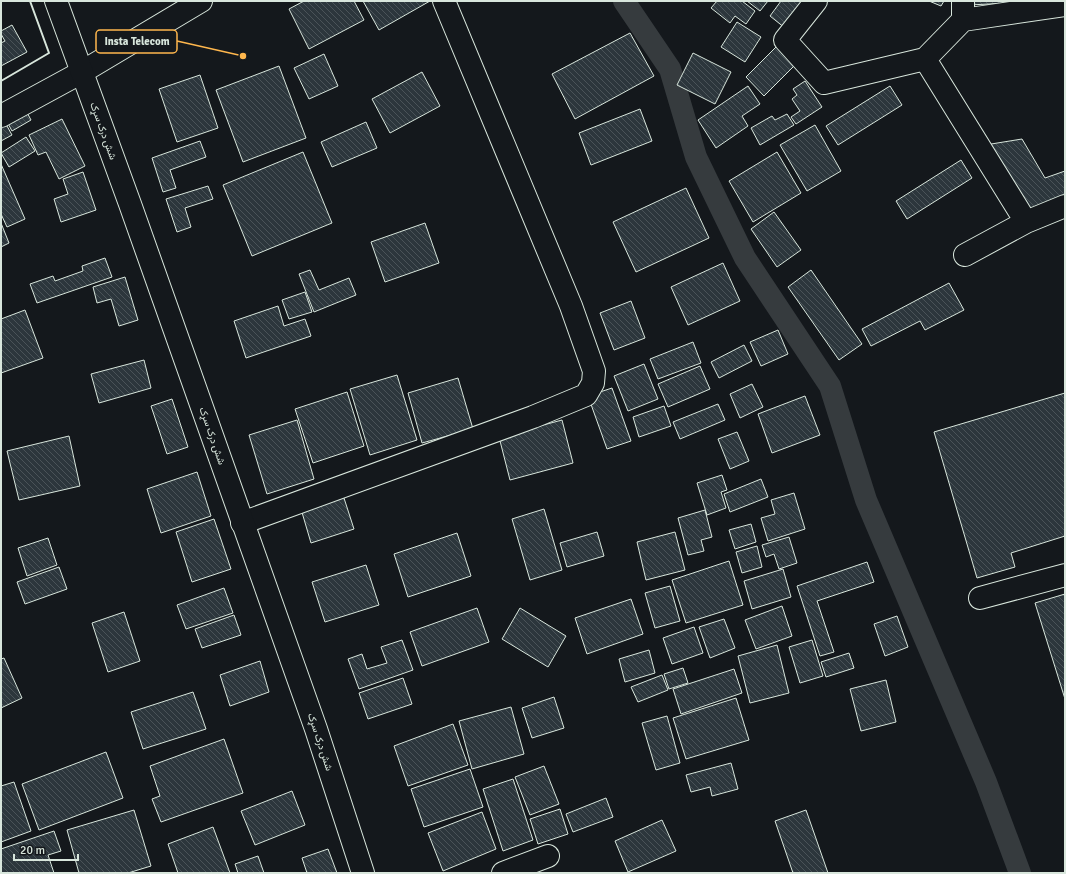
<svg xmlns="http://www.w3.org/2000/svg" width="1066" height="874" viewBox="0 0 1066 874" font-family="Signika,Vazirmatn,sans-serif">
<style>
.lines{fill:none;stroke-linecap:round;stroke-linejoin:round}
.canal{stroke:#363b3e;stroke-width:22}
.building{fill:url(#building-back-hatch);stroke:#d8e6dc}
.minor-casing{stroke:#d8e6dc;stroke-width:24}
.major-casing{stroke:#d8e6dc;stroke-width:24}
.minor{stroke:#14181c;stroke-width:22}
.major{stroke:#14181c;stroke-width:22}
.wall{stroke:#d8e6dc;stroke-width:2}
.labels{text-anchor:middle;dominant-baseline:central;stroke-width:3;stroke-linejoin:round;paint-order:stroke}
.street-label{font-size:10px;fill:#d8e6dc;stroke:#14181c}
.leader{fill:none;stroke:#ffb74d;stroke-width:1.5}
.callout-dot{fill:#ffb74d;stroke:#14181c;stroke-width:1.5}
.callout{fill:#14181c;stroke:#ffb74d;stroke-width:1.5}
.callout-label{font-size:11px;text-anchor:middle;font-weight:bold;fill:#d8e6dc}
</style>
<defs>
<pattern id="building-back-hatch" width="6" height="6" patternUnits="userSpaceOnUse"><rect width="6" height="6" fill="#2c363c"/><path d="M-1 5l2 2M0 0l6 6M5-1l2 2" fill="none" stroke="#4a5358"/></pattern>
</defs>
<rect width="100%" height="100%" fill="#14181c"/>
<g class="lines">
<path class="canal" d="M624 1 670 69 696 157 745 258 830 386 866 500 986 782 1020 873"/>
</g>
<path class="building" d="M304 1H354L364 20 309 49 289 9Z
M363 1H430L379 30Z
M717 1H742L755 11 746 24 735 16 730 23 711 8Z
M747 1H768L760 11Z
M781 1H799L803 4 785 28 770 16Z
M929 1H944L941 6Z
M968 1H1011V3L968 5Z
M737 22 761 37 745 62 721 47Z
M12 25 27 52 1 66V43L5 41 1 34V31Z
M630 33 654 76 575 119 552 74Z
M777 46 796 64 764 96 746 77Z
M693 53 731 72 715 104 677 85Z
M324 54 338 86 309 99 294 68Z
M279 66 306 138 243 162 216 90Z
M422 72 440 106 390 133 372 99Z
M200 75 218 128 177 142 159 89Z
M805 81 822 107 796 124 791 117 800 111 792 99 797 95 793 89Z
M748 86 760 104 742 116 748 126 716 148 698 120Z
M890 86 902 105 838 145 826 126Z
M23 105 31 120 12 131 4 116Z
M640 109 652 141 591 165 579 133Z
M787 114 794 125 760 145 751 128 772 116 775 120Z
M2 117 12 135 1 141V118Z
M62 119 85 166 59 179 46 152 38 155 29 135Z
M366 122 377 148 332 167 321 142Z
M815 125 841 171 807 191 780 145Z
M26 137 35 151 9 167 1 153Z
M1022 139 1045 178 1065 171V199L1031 212 985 145Z
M200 141 206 157 170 170 176 188 163 192 152 158Z
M303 152 332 223 252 256 223 185Z
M777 152 801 193 753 222 729 181Z
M961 160 972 178 907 219 896 201Z
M1 164 25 219 7 227 1 214Z
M83 172 96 210 61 222 54 199 68 194 63 179Z
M208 186 213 199 185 208 191 227 177 232 166 199Z
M686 188 709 238 636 272 613 222Z
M774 212 801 250 777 267 751 229Z
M1 223 9 243 1 247Z
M425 223 439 263 385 282 371 242Z
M105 258 112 277 37 303 30 284 53 276 55 281 83 271 82 266Z
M723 263 740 301 688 325 671 287Z
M310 270 319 290 349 278 356 295 314 312 299 274Z
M811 270 862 344 839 360 788 287Z
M125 277 138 320 119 326 111 299 97 303 93 287Z
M949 283 964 310 925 330 920 321 871 346 862 329Z
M305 292 312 312 289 319 282 300Z
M631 301 645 338 614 350 600 313Z
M278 306 284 326 305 319 311 336 246 358 234 321Z
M25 310 43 358 1 373V319Z
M778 330 788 354 761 366 750 342Z
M693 342 701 363 658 379 650 359Z
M744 345 752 361 719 378 711 362Z
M144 360 151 388 99 403 91 374Z
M644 364 658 399 628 411 614 376Z
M700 366 710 389 668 407 658 384Z
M397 375 417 440 370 455 350 389Z
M458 378 473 429 422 443 408 393Z
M752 384 763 407 740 418 730 394Z
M612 388 631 441 607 449 588 396Z
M347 392 364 446 313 463 295 409Z
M1065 393V536L1011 553 1015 567 977 578 934 432Z
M805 396 820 435 772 453 758 414Z
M172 399 188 447 167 454 151 406Z
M718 404 725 420 680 439 673 422Z
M664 406 671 426 639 437 633 417Z
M297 420 314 479 267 494 249 435Z
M562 420 573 463 510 480 499 437Z
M737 432 749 461 730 469 718 439Z
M69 436 80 486 19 500 7 451Z
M197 472 211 516 161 533 147 489Z
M722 475 727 490 721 492 726 508 707 515 697 483Z
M761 479 768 497 730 512 724 494Z
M794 493 805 529 768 541 761 518 775 514 771 500Z
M343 495 354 529 311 543 301 509Z
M544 509 562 570 530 580 512 519Z
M705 510 712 537 701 540 704 551 688 555 678 518Z
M214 519 231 569 192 582 176 532Z
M751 524 756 542 735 549 729 530Z
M597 532 604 556 567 567 560 543Z
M675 532 685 570 646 580 637 542Z
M457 533 471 576 408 597 394 554Z
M789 537 797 563 779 569 774 554 766 557 762 545Z
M48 538 57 565 27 576 18 548Z
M757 546 762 567 742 573 736 552Z
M729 561 743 605 686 623 672 580Z
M867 562 874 582 817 601 834 652 820 656 797 586Z
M366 565 379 605 325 622 312 582Z
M59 567 67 589 25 604 17 582Z
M783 569 791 597 752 609 744 581Z
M670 586 680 621 655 628 645 593Z
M224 588 233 613 186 629 177 605Z
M1065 594V699L1035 603Z
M631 599 643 634 587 654 575 618Z
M782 606 792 636 756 649 745 620Z
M477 608 489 642 422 666 410 632Z
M520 608 566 636 548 667 502 639Z
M124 612 140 661 108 672 92 623Z
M234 615 241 635 202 648 195 629Z
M897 616 908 647 885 656 874 624Z
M724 619 735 648 710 658 699 627Z
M694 627 703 653 672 664 663 638Z
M402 640 413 670 359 689 348 659 362 654 367 669 387 663 381 647Z
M812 640 823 676 800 683 789 647Z
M777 645 789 693 750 703 738 656Z
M649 650 655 673 625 682 619 659Z
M849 653 854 668 826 677 821 662Z
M4 658 22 698 1 708V659Z
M260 661 269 692 230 706 220 675Z
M683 668 688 683 669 689 664 674Z
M734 669 742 693 681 714 673 689Z
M662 675 668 690 638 702 631 687Z
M403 678 412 704 368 719 359 693Z
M886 680 896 722 861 731 850 689Z
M193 692 206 729 143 749 131 712Z
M554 697 564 728 532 738 522 708Z
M736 698 749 740 686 759 673 718Z
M511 707 524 754 472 769 459 721Z
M667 716 680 763 656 770 642 723Z
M453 724 468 765 408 786 394 746Z
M224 739 243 793 161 822 152 799 160 796 150 766Z
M106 752 123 798 39 830 22 784Z
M731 763 738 789 712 796 710 787 691 792 686 775Z
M544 766 559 804 530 815 515 777Z
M470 769 483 807 424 827 411 789Z
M513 779 533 840 503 851 483 789Z
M14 782 31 831 1 842V786Z
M292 791 305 825 255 845 241 811Z
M606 798 613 817 573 832 566 814Z
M560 809 568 834 538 844 530 819Z
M134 810 151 866 128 873H79L67 830Z
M806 810 828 873H793L775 821Z
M482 812 496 849 443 871 428 833Z
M662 820 676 851 628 872 615 841Z
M213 827 230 873H178L168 844Z
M54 831 61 851 48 855 54 873H1V849Z
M328 849 337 873H307L302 858Z
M258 856 264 873H238L235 864Z"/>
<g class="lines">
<g class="minor-casing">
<path id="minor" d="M816 1 785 40 824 83 925 59 1026 222
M963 20V1
M925 59 963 20 1065 5
M1 116 82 72 201 1
M965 255 1026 222 1065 206
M242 523 533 417 586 395 593 383 594 371 571 306 444 1
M980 598 1065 575
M503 873 548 856"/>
</g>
<g class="major-casing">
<path id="major" d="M56 1 130 204 316 729 363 873"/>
</g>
<use href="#minor" class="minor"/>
<use href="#major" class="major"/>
<path class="wall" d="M1 81 49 53 30 1"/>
</g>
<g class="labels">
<g class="street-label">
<text transform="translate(103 131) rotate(70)">شش درک سړک</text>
<text transform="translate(212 436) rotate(71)">شش درک سړک</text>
<text transform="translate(320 742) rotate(72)">شش درک سړک</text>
</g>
</g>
<path class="leader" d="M243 56L177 41"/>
<circle class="callout-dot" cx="243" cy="56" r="4"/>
<rect class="callout" x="96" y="30" width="81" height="23" rx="4"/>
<g class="callout-label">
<text x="137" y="45">Insta Telecom</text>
</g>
<rect width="1066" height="874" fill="none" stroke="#d8e6dc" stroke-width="4"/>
<path d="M14 854v6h64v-6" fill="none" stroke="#d8e6dc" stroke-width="2"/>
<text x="20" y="854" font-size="12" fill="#d8e6dc" stroke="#14181c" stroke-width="3" paint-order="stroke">20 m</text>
</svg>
